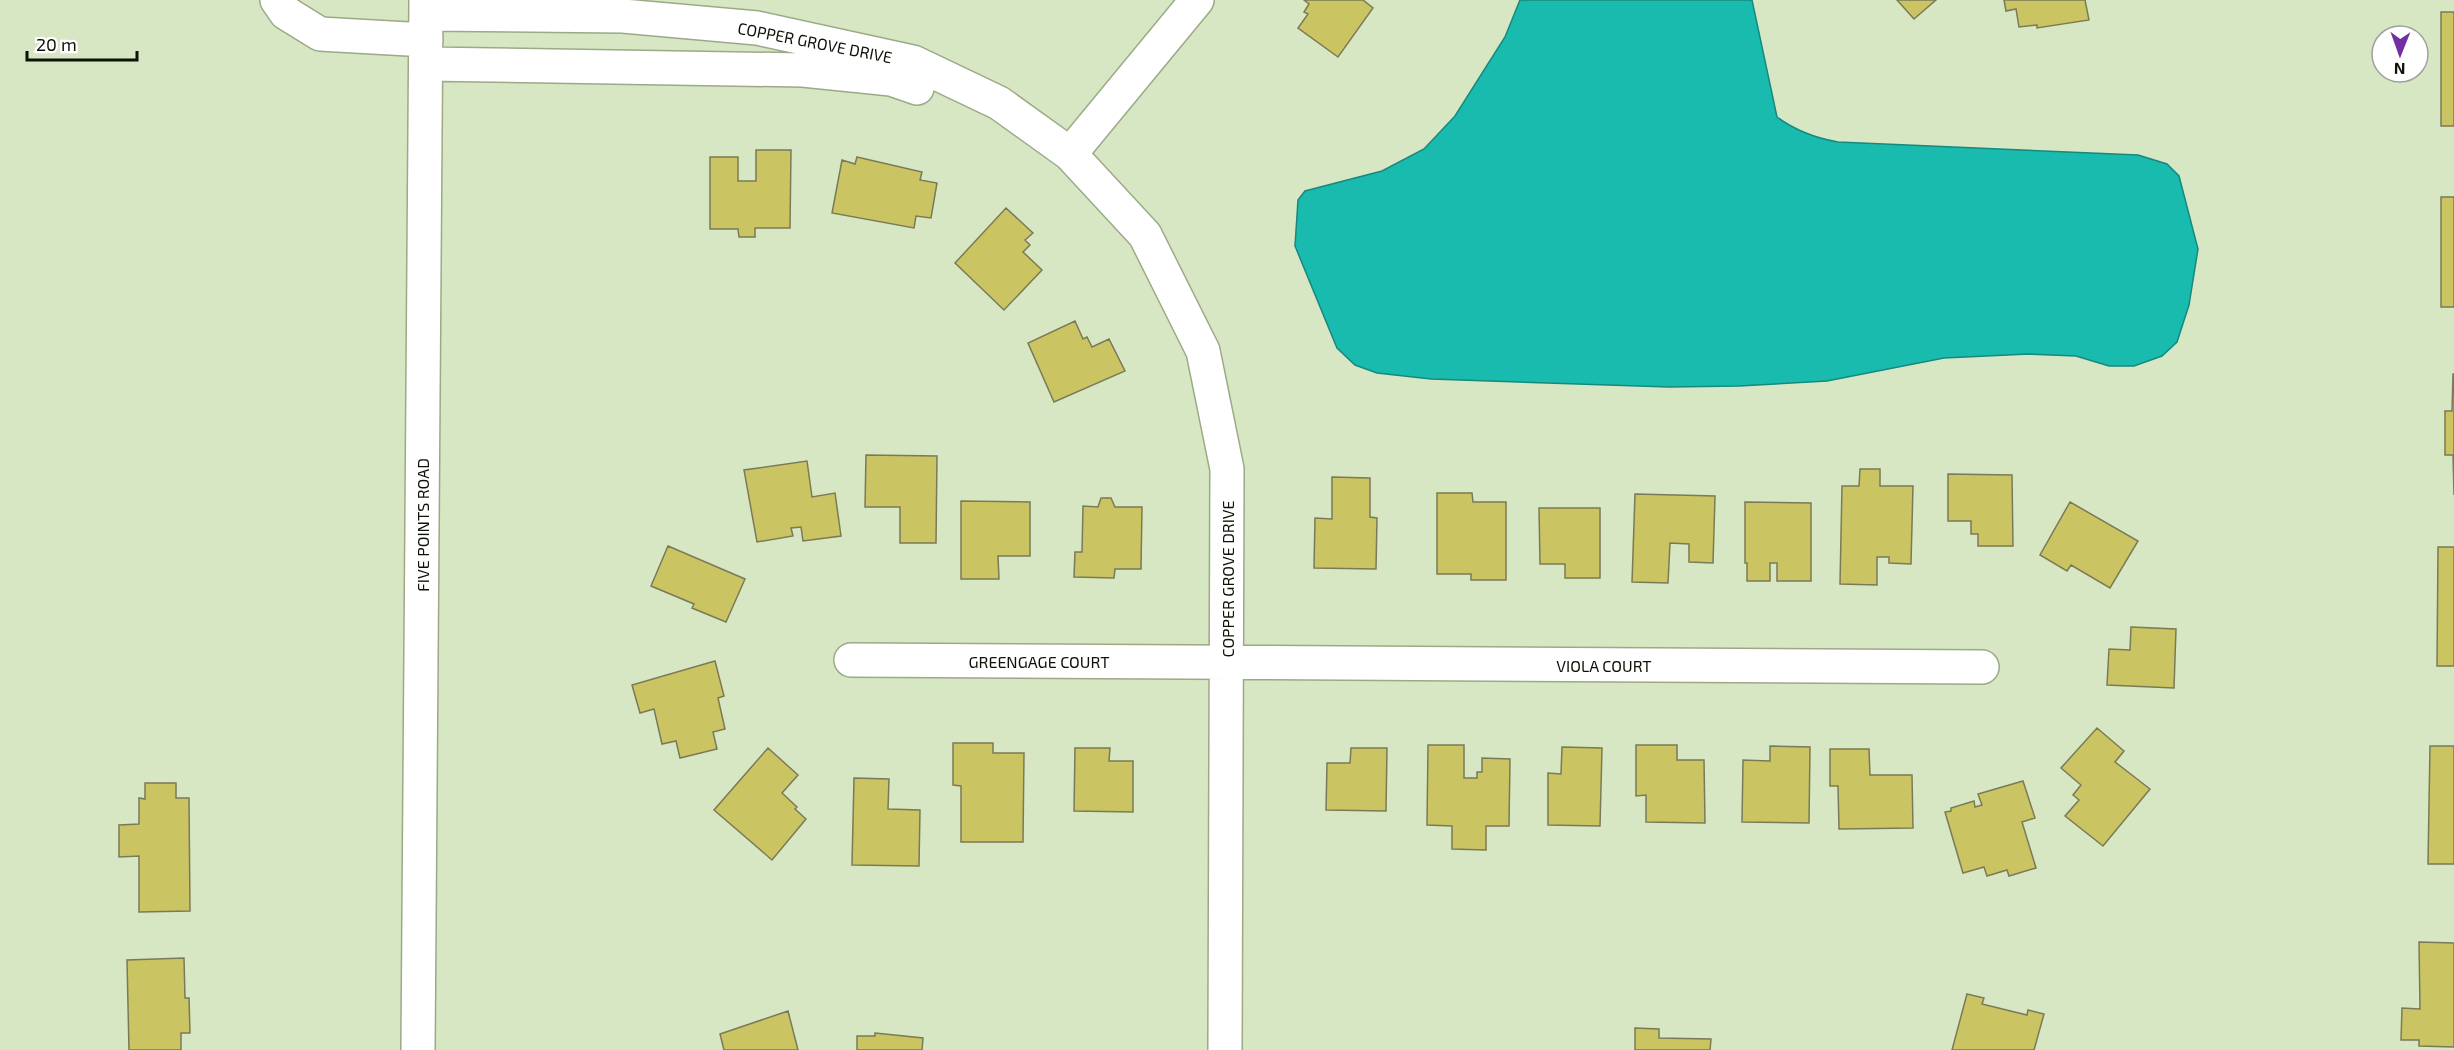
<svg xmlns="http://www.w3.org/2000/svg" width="2454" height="1050" viewBox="0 0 2454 1050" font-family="'Exo 2',sans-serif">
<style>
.water{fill:#1abbaf;stroke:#16897d;stroke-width:1.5}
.building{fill:#cac562;stroke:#7b7a57;stroke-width:1.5}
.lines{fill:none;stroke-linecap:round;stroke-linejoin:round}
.minor-casing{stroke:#9ba987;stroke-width:36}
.minor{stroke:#fff;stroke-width:33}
.labels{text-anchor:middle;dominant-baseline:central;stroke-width:5;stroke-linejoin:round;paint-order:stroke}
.street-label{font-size:16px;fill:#0e1307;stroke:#fff}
</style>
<rect width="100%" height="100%" fill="#d7e7c3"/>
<path class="water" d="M1520 0H1752L1777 117C1796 131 1815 138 1838 142L2138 155 2167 164 2179 176 2198 249 2189 305 2177 342 2162 356 2134 366H2109L2076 356 2029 354 1944 358 1827 381 1739 386 1669 387 1431 379 1377 373 1355 365 1337 348 1295 246 1298 200 1305 191 1382 171 1424 149 1455 116 1505 37Z"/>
<path class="building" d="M1304 0H1363L1373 8 1338 57 1298 28 1308 14 1304 12 1309 4Z
M1897 0H1936L1914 19Z
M2004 0H2085L2089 20 2037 28V25L2019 27 2016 9 2006 11Z
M2441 12H2454V126H2441Z
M756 150H791L790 228H755V237H739L738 229H710V157H738V181H756Z
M857 157 922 172 920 180 937 183 931 218 916 216 914 228 832 213 842 160 855 164Z
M2441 197H2454V307H2441Z
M1006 208 1033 233 1025 240 1030 245 1023 252 1042 270 1004 310 955 263Z
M1075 321 1083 339 1087 337 1092 347 1109 339 1125 371 1054 402 1028 343Z
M2453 374H2454V495L2453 455H2445V411H2452Z
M866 455 937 456 936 543H900V507H865Z
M807 461 812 497 835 493 841 536 803 541 801 527 791 528 793 536 757 542 744 470Z
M1860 469H1880V486H1913L1911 564 1889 563V557H1877V585L1840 584 1842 486H1859Z
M1948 474 2012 475 2013 546H1978V534H1971V521H1948Z
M1332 477 1370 478V517L1377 518 1376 569 1314 568 1315 518 1332 519Z
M1437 493H1472L1473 502H1506V580H1471V574H1437Z
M1635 494 1715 496 1713 563 1689 562V544L1670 543 1668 583 1632 582Z
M1101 498H1111L1115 507H1142L1141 569H1115L1114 578 1074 577 1075 552H1082L1083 506 1098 507Z
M961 501 1030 502V556H998L999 579H961Z
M1745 502 1811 503V581H1777V563H1770V581H1747V563H1745Z
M2070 502 2138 541 2110 588 2071 565 2067 571 2040 555Z
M1539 508H1600V578H1565V564H1540Z
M668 546 745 579 726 622 692 608 694 604 651 586Z
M2438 547H2454V666H2437Z
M2131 627 2176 629 2174 688 2107 685 2109 649 2130 650Z
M715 661 724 696 718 698 725 729 713 732 717 749 680 758 676 741 662 744 654 709 640 713 632 685Z
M2097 728 2124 751 2115 762 2150 789 2103 846 2065 816 2079 800 2073 795 2081 785 2061 768Z
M953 743H993V753H1024L1023 842H961V786L953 785Z
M1428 745H1464V778H1477V772H1482V758L1510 759 1509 826H1486V850L1452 849V826L1427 825Z
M1636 745H1677V760H1704L1705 823 1646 822V795L1636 796Z
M1770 746 1810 747 1809 823 1742 822 1743 760 1770 761Z
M2430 746H2454V864H2428Z
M1562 747 1602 748 1600 826 1548 825V773L1561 774Z
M768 748 798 775 782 793 797 807 795 809 806 819 772 860 714 810Z
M1075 748H1110L1109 761H1133V812L1074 811Z
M1351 748H1387L1386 811 1326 810 1327 763H1350Z
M1830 749H1869L1870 775H1912L1913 828 1839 829 1838 786H1830Z
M854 778 889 779 888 809 920 810 919 866 852 865Z
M2023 781 2035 818 2022 822 2036 868 2009 876 2007 870 1987 876 1984 867 1963 873 1945 812 1951 811V808L1974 801 1975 807 1982 805 1978 794Z
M145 783H176V798H189L190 911 139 912V856L119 857V825L139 824V798L145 799Z
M2419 942 2454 943V1047L2419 1046V1040H2401L2402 1008 2420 1009Z
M184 958 185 998H189L190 1033H181V1050H129L127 960Z
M1967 994 1984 998 1982 1004 2027 1015 2028 1010 2044 1014 2034 1050H1952Z
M788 1011 798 1050H724L720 1034Z
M1635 1028 1659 1029V1038L1711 1039 1710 1050H1635Z
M875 1033 923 1038 922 1050H857V1036H875Z"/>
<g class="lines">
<g class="minor-casing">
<path id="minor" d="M277 0 286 13 320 34 426 40
M426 14 623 16 757 28 913 62 999 103 1070 154 1145 235 1203 351 1227 469 1225 1050
M426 64 803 70 891 79 917 88
M1070 154 1197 0
M851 660 1982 667
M418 1050 426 0"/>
</g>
<use href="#minor" class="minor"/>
</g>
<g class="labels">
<g class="street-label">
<text transform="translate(815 42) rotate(11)">COPPER GROVE DRIVE</text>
<text transform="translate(422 525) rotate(-90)">FIVE POINTS ROAD</text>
<text transform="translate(1227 579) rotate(-90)">COPPER GROVE DRIVE</text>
<text x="1039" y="661">GREENGAGE COURT</text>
<text x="1604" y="665">VIOLA COURT</text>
</g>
</g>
<g transform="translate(2400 54) rotate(181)"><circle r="28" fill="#ffffff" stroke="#9fa19c" stroke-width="1.5"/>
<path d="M0-4.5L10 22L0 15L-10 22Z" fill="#712fa3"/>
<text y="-9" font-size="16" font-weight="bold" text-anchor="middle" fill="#0e1307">N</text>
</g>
<path d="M27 51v9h110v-9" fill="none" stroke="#0e1307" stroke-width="3"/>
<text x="36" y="51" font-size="18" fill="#0e1307" stroke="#ffffff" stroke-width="4.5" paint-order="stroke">20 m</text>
</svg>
